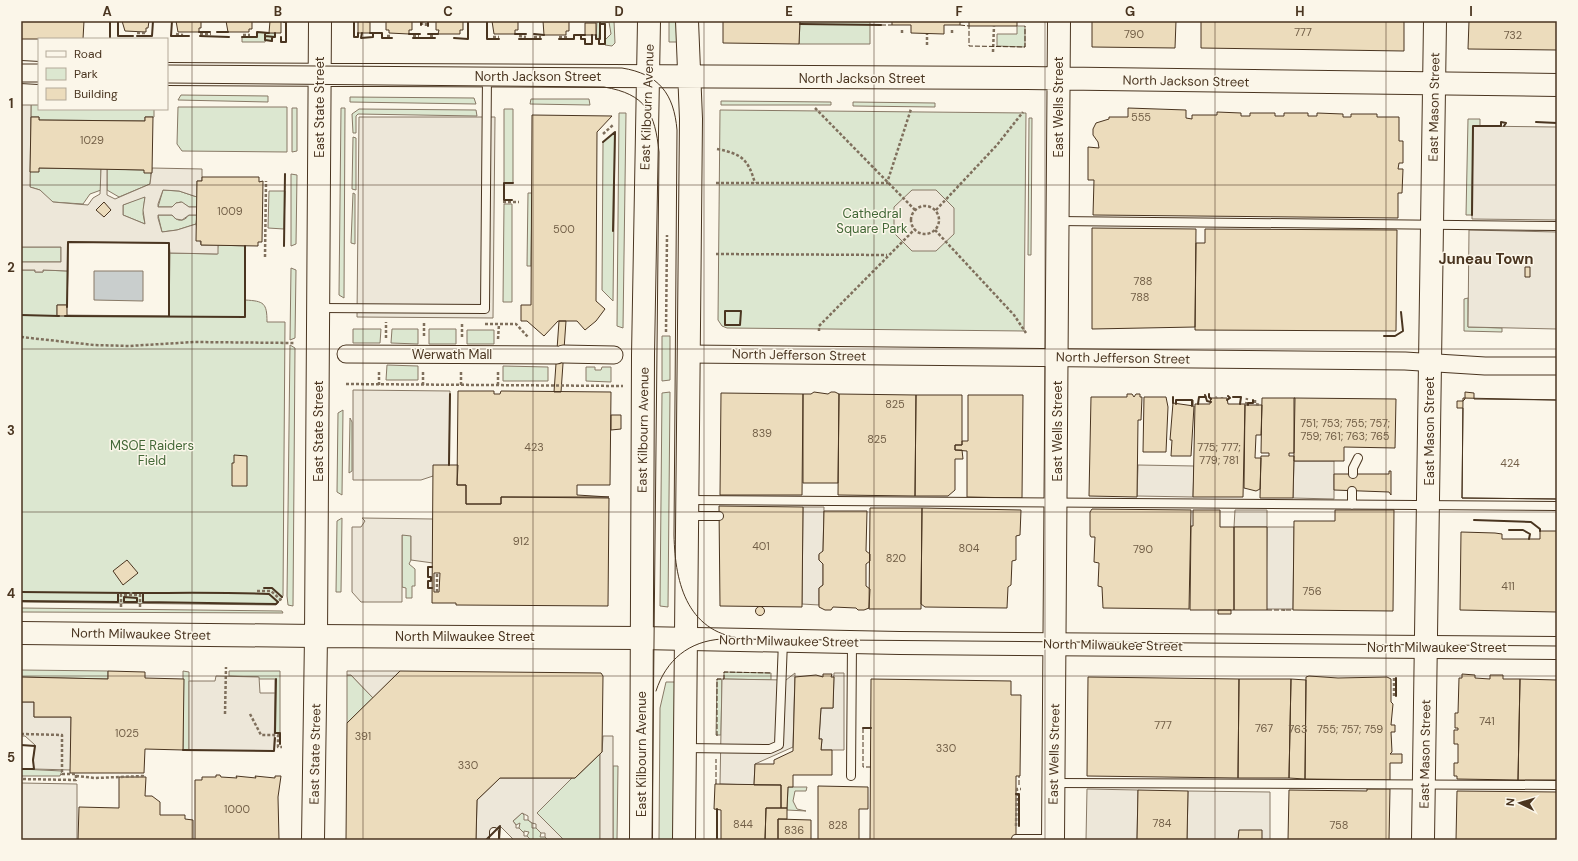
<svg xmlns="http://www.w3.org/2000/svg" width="1578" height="861" viewBox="0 0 1578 861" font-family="'DM Sans',sans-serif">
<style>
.green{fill:#dce7d0;stroke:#887966}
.parking{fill:#ede7d9;stroke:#887966;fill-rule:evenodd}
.water{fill:#c9cecd;stroke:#887966}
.building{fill:#ecdcbc;stroke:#4a3520;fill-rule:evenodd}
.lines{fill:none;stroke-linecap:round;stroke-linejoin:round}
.lane-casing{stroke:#4a3520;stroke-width:10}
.street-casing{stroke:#4a3520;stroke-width:19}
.secondary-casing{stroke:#4a3520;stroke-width:24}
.primary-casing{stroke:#4a3520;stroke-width:24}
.path{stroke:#7f6f5c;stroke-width:2.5;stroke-dasharray:3 2;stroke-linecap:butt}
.lane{stroke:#fbf6e9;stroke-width:8}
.street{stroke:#fbf6e9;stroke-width:17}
.secondary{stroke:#fbf6e9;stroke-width:22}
.primary{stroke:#fbf6e9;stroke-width:22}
.tram{stroke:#4a3520;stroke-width:1}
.fence{stroke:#4a3520;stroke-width:1;stroke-dasharray:5 2;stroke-linecap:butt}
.wall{stroke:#4a3520;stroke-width:2}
.grid{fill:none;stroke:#4a3520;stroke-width:1;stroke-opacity:0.55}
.labels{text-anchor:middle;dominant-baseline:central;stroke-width:3;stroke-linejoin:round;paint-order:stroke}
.number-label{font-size:11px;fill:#725f47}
.street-label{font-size:13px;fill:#4a3520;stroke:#fbf6e9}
.park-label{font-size:13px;fill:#436837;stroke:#fbf6e9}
.quarter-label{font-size:15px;font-weight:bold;fill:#4a3520;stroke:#fbf6e9}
.neatline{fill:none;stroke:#4a3520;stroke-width:1.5}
.grid-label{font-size:13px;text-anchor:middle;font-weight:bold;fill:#4a3520}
</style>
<rect width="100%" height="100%" fill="#fbf6e9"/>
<path class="green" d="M597 21H614L615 43 612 46 605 45V40L611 34 609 22 600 24 599 39H596Z
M669 21H677V42H669Z
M800 21 870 22V44H799Z
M1017 26H1025V47L997 46V34H1017Z
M257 32 275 33V37H273L272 41 266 40 265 42H242V37H257Z
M181 95 268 96V102L178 100Z
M350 97 474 98 476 104 350 102Z
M531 99H589L590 105 530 104Z
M721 101 831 102V105H721Z
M853 102 935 103V107L853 106Z
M31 105H39V109H154V117H145V121L39 120V117H31Z
M178 107H287V152L182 151 177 144Z
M292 108H297V151L292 152Z
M341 108H345L344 298 339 295Z
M359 109 476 110 477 116 358 114 356 116V133H353L352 114Z
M504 109H513V183H504Z
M720 110 1026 113 1024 331 727 328 722 326 718 320Z
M619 113H626L623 328 617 326Z
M1029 118H1032L1031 255H1028Z
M1468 119H1480V126H1473L1472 215H1466Z
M615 132 613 301 602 290 603 142Z
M353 137 356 138V190L352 189Z
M39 168 101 169V190L90 194 83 204 52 202 40 190 30 187V172Z
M107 169 144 170 151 173 150 184 119 197 107 190Z
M291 174 297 175 296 244 291 246Z
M163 190 179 191 197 197V207H189L181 202 176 203 172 207H158Z
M269 191H285L284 229 268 228Z
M353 193 355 194V244L351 243Z
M528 193H532L531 266H527Z
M145 196 143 214 145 224 123 215V205Z
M504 204H512V302H503Z
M158 215H172C177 222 184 222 189 215H197L196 224 177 230 162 232Z
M218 245 245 246V300C264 301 267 303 267 322H285L283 596 276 605 21 602V270H35V272H43V270L68 271 67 305H57V315L169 316 170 253 217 254Z
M21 247H61V262H21Z
M291 268 296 270 295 338 290 340Z
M1468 298V327L1502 328V332L1464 331V299Z
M353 329H381L380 343H353Z
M392 329H418V344L391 343Z
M429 329H456V344H429Z
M467 330H494V344H467Z
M662 336H670V380L662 381Z
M290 345 295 348 293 606 288 605 287 596Z
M387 365 418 366V380H386Z
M503 366 548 367V381H503Z
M586 367H595V370H601L602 367H611V382L586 381Z
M670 392 668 607 660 606 662 393Z
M343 410 342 495 337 492 338 413Z
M350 418 352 422V471L349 473Z
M342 518 341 592H336L337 521Z
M409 534 411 536V560L409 564 415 569V586H412V598H406V588L402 587V535Z
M21 608 282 611 283 613 21 612Z
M21 670 108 671V679L21 677Z
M183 671 189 672V750H183Z
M229 671H280V733H275V679H259L258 677 229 676Z
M724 672 771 673V680L724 679Z
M347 675H351L373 698 347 723Z
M717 679H722L721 735H716Z
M666 682H677L676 840H659L660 708Z
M600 754V840H564L537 813 572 778H575Z
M613 766H618L617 840H613Z
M21 769 62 771 60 776H21Z
M788 787H807L806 791H795L793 801 797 809 806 811 787 810Z
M522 813 524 815V820H528L532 823V828H536L541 833 540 837H545L548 840H531L527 836 529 832 524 831V833L519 828 520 823 516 825 513 821Z"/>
<path class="parking" d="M21 105H31L30 187 40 190 53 202 88 205 93 198 100 194 101 169H107V195L115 199 150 184 152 168 202 169V181H197V197L179 191 163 190 158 204V207H172L176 203 182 202 189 207H197V215H189L182 220 176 219 172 215H158V218L162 232 177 230 196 224 201 245H218V254L170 253 169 243 68 242V271L43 270V272H35V270H21V262H61V247H21ZM145 197 143 210 145 224 123 215V205Z
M359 117H495L493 318 357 317Z
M1473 126 1557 127V220L1472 219Z
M912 190H936L954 208V234L936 251H912L894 233V207Z
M1469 230 1557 232V329L1468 327Z
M353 390 450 391 449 465 433 476 421 480H353Z
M1294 461H1334V499L1293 498Z
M1138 465 1194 466 1193 497 1137 496Z
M803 507H824L823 551 819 555V560L823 564V585L819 588V605L802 604Z
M1235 510H1267V527H1294L1293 609H1266L1267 527H1234Z
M362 518 433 519V563L411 560V536L402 535V602H361L352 592V527H361L365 521Z
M347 671H400L373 698 351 675H347Z
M795 673 793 747 755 764 754 785 720 784 722 679 786 680Z
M834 673H844V750H821L822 739H819L821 708H833Z
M216 676 259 677 260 693H275L274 751 189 750V681H215Z
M21 702H34V717H71V770L34 769 33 760 35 745 25 736H21Z
M603 736H613V840H600V754L602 752Z
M500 778H572L537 813 564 840H548L545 837V833H541L536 828V824L532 823 528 820V816L522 813 513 821 516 825V828H519L524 833V836H527L531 840H514L500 826 486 840H476L477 800Z
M21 783 77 784V840H21Z
M1087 789 1138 790 1137 840H1086Z
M1188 791 1270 792V840H1187Z"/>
<path class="water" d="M94 271H143V301L94 300Z"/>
<path class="building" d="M21 21H84L83 39H21Z
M122 21H149L148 28H146V32L125 31Z
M176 21H201V28H199V32H178Z
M226 21H252V29H249V32H228Z
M270 21H281V33H269Z
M358 21 370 22V33H358Z
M386 21H412V30H409V34L389 33V30H386Z
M436 21H463V30H460V34H438L439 30H436Z
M492 21H518V30H515V34H494Z
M543 21H569V31H566V35H544Z
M723 21H800L799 44 723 43Z
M892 21H969L960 22V25H944V34L911 33V25H892Z
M969 21H1017V26H969Z
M1092 21H1176L1175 48 1092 47Z
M1201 21H1404V51L1201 48Z
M1469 21H1557V50L1468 49Z
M585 23H596V35H585Z
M1128 108 1186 110V118L1192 119V115H1217V112L1241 113V116H1250V113H1275V116H1284V113H1308V116H1317V113L1343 114V117H1351V114H1377V117H1399V141H1403V163H1399L1398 169H1403L1402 193H1398V218L1093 215 1094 180H1088V147L1099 148 1098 142 1093 135V129L1096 123 1109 119V117H1128Z
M532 115 612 116 597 132 596 301 605 309 596 321 585 330 577 321H558L544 336 527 321H521V305H531Z
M31 117H39V120L145 121V117H153L152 173H144V170L39 168V172H30Z
M202 177H259V182L263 181 262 242H258V246L201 245V241H196L197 181H202Z
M104 202 111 210 104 217 96 210Z
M1092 228 1196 229 1195 327 1092 329Z
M1205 229 1397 230 1396 331 1195 330 1196 243H1205Z
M1525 267H1530V277H1525Z
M57 305H67V316H57Z
M559 321H566L561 392H554Z
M458 391H494V394H500L501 391 611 392 610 485H577V495L609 497H501V504H466V485H457Z
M814 392 828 394 831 392H835L839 394 838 483H803V394H811Z
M1465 392 1474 393V399L1557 400V499L1462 498 1463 408H1457V401H1463L1465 399Z
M721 393 803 394 802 495H720Z
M839 394 916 395 915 496 838 495Z
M1127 394H1132L1134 397 1136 394H1140V397H1142L1141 420H1138L1137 497 1089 496 1091 397H1127Z
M916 395H962V445H955V450H962L963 459H955V490L948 496H915Z
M968 395H1023L1022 498 967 497V451L955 450V445H962V441H968Z
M1144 397H1166L1168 407 1166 452H1143Z
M1211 398H1227L1228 404H1245L1243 497H1193L1195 404H1210Z
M1262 398H1295L1294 453H1289V456H1294L1293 498H1260L1261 456H1269V453H1261Z
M1294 398 1396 399 1395 448 1344 447V461H1294Z
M1463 398 1557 400V499L1462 498Z
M1173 403 1194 406 1191 456H1171L1172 440H1170Z
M1245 405H1262L1261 435H1256L1255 458H1261L1260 489 1256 491 1244 488Z
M611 415H621V429L611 430Z
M234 455 247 456V486H232V463H234Z
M433 465H458L457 485H466V504H501V497L609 498 608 606 456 605V603H432ZM434 573H440L439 592H434Z
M1389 471H1391V495L1389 492 1334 490V474H1389Z
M719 506 803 507 802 607 720 606Z
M870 508H922L921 609H869Z
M922 508 1021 510 1020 535 1016 536V560L1012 561 1011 585 1008 587 1007 608 925 607 921 604Z
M1092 509 1191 510 1189 609 1103 608 1102 587 1098 586 1099 563 1094 562 1095 537H1091L1090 535V512Z
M1193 510H1220V527H1234V610H1190L1191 526H1193Z
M1335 510H1394L1393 611 1293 610 1294 521H1335Z
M824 511H867L866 551 870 554V561L866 564V586L870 589 869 608 864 610H858L856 608 833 607 831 610H825L819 607V588L823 585V564L819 560V554L823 551Z
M1234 527H1267V610H1234Z
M1540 531H1557V612L1460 610 1461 532 1495 533 1502 534V539H1540Z
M127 560 138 573 123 585 113 571Z
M755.5 611a4.5 4.5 0 1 1 9 0a4.5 4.5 0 1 1-9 0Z
M1218 610H1231V614H1218Z
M108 671 145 672V678L184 679 183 750 145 749 144 773H70L71 717H34V702H21V677L108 679Z
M400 671 601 673 603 676 602 752 575 778H500L477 800 476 840H346L347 723Z
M823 674H832L831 677H834L833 708H821L819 739H822L821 750H832V775H793V787H788L787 808H781V785H754L755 764H774V760L793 751 795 677 816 675 823 677Z
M1462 674 1475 675V678L1490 679V675H1503V679H1520L1518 780 1457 779V776H1454V763H1458V744H1454V730H1458V728H1455V713H1458L1459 678H1462Z
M1309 676 1338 678 1387 677 1391 679V702L1393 704 1391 725H1395V732H1391L1392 752 1390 754H1402V763H1390V780L1305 779 1306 677Z
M1088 677 1239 679 1238 778 1087 776Z
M871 679 1011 681V695H1021L1020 776H1016V840H870Z
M1239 679H1291L1289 778H1238Z
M1291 679 1306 680 1305 779 1289 778Z
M1520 679 1557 680V780H1518Z
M216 775H220L221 777 237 778 236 776 256 778 255 776 275 778V776H281L278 797 279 840H195V780H202V777H216Z
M119 777H146L145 796H152L160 802V815H185V819L193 820V840H78L79 807 119 808Z
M715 784 781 785V808H766L765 840H721V810L714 809Z
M818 786 868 787V809H859V840H818Z
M1367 789H1390L1389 840H1288L1289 790 1367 791Z
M1138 790 1188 791 1187 840H1137Z
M1457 791 1557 792V840H1456Z
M766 808H787V819H778V840H765Z
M778 819 811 820V840H778Z
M1239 830H1262V840H1238Z"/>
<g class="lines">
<g class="lane-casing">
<path id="lane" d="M1058 221 1557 226
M320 308 485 309 487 76
M1353 474V468L1358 458
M688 500 1557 506
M1352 505V491
M688 516H719
M685 748 770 749 779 745 783 641
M851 776 852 643
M1054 783 1557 785
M1016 839H1052
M494 840V832"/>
</g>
<g class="street-casing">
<path id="street" d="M346 354 557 355
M563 354 614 355
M688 354 1405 361 1485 366H1557"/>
</g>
<g class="secondary-casing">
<path id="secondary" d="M21 72 39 73
M167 74 1027 78 1557 85
M21 633 316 636 320 21
M641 840 643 355 649 21
M684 840 691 119 687 21
M1053 840 1059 21
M1423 840 1435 21"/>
</g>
<g class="primary-casing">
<path id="primary" d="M313 840 316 636 641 638 900 643 1557 648"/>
</g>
<path class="path" d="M422 25V22
M426 26V22
M952 30V33
M137 33H147
M902 33V30
M176 34 183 35
M200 34H211
M243 35H250
M387 36H392
M413 36H419
M430 36H435
M519 36 526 37
M493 37H499
M534 37H541
M559 37H567
M927 45V34
M993 52 994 26
M815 108 915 210
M603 134 613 125
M717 149C742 154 748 159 755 183
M716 183H887L911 109
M503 202H519
M911 220a14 14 0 1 1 28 0a14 14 0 1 1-28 0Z
M936 210 997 145 1023 112
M935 230 1014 315 1026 333
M716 254 887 255
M265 257 266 181
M485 324H516L528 337
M819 331V326L915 229
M666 332 667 235
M424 336V323
M21 337 94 345 129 346 194 342 295 343
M462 337V323
M386 338V322
M498 339 499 324
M346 384 623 386
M379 385V371
M423 385V371
M461 385V372
M498 385V372
M1216 398 1217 397
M1222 398V397
M1255 400V404L1260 405
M1246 405 1247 398
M257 591H271L282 601
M437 592V573
M121 607V595H140V607
M1284 611V609
M1394 678V696
M225 714 226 667
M250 714 261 735H278V747H282
M21 734 62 735V774H76V780L21 779
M76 776 95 778 143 776V777
M1016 826 1017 789H1021"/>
<use href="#lane" class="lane"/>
<use href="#street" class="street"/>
<use href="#secondary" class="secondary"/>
<use href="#primary" class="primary"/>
<path class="tram" d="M21 64H39
M167 65 622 68C659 74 674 94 677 130L674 535C675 585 688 635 747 639
M21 82H39
M167 83 604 87C646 94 655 113 659 152L652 840
M656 691C666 660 689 641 722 639L1557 646"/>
<path class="fence" d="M881 25H892
M960 25 969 26V46L1025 47V26
M1179 400H1193V406
M129 593H133
M1267 610H1283
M1286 610H1293
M863 728V767H871
M717 736V679H724V672L772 673
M716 784V759
M1019 785V776"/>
<path class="wall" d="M118 21V36H133
M172 21 171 36H189
M354 21V37H358V33
M487 21V39H499
M800 24 881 25
M421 25V22
M428 26V22
M199 32H210
M217 32H228
M265 33V40L272 41V37
M362 33 361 38 373 37V33
M370 33H382V38H392
M409 34H420
M428 34H438
M515 34H526
M534 34 544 35
M581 35V39H585V44H592V35
M596 35V39H600V21
M137 36H152L153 21
M200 36 229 37
M265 36 275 37V33
M242 37H257V32L269 33
M281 37V42H286V22H284
M413 38H435
M454 38 468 39V21
M110 39V21
M519 39H541
M559 39H574V35H585
M599 39V44H605V24H600
M1536 122 1557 123
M603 142 615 132 613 231
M512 200H504V183H513
M1472 215 1473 126H1501V122L1506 123 1504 126
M284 246 285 174
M67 307 68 242 169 243V316
M725 311H741L740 325H725Z
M21 315 59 316
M65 316 245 317V246
M1384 336H1395L1403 331 1401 312
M1209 394V397L1211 399
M1205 395 1207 401 1211 402
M1173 397V403
M1233 397H1241L1240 404
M1227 400 1230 398 1228 396
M1176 404V400H1192V406
M1198 404 1199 397H1206
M1248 405V403H1253V400
M449 465 450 394
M1474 520 1531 522 1540 529V531
M1509 530H1523L1530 534 1529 539
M264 588H272L282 597
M432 588H428V581H431V577H428V567H432
M21 592 129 593
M133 593C178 593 223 592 269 594L278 602 276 604 143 602V593
M124 597 137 598V602H124Z
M21 601 118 602V593
M276 679 275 733H280V744
M1396 696V678
M863 728H871
M21 745 35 746 33 760 34 769H21
M183 750 274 751 275 738
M1016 794H1019V826
M486 840 500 826 499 840
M717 840V809"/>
</g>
<path class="grid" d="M192 21V840M363 21V840M533 21V840M704 21V840M874 21V840M1045 21V840M1215 21V840M1386 21V840M21 185H1557M21 349H1557M21 512H1557M21 676H1557"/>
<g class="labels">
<g class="number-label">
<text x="1303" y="32">777</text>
<text x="1134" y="34">790</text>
<text x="1513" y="35">732</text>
<text x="1141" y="117">555</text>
<text x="92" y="140">1029</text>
<text x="230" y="211">1009</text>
<text x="564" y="229">500</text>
<text x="1143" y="281">788</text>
<text x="1140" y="297">788</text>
<text x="895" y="404">825</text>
<text x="1345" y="423">751; 753; 755; 757;<tspan x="1345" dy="13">759; 761; 763; 765</tspan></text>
<text x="762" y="433">839</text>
<text x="877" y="439">825</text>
<text x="534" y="447">423</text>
<text x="1219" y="447">775; 777;<tspan x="1219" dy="13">779; 781</tspan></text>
<text x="1510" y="463">424</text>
<text x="521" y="541">912</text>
<text x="761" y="546">401</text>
<text x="969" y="548">804</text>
<text x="1143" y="549">790</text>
<text x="896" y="558">820</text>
<text x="1508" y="586">411</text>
<text x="1312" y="591">756</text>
<text x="1487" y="721">741</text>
<text x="1163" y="725">777</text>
<text x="1264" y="728">767</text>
<text x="1298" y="729">763</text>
<text x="1350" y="729">755; 757; 759</text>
<text x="127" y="733">1025</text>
<text x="363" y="736">391</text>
<text x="946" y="748">330</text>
<text x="468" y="765">330</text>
<text x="237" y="809">1000</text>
<text x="1162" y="823">784</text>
<text x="743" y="824">844</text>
<text x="838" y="825">828</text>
<text x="1339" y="825">758</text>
<text x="794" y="830">836</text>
</g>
<g class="street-label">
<text x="538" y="76">North Jackson Street</text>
<text x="862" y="78">North Jackson Street</text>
<text transform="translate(1186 81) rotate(1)">North Jackson Street</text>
<text transform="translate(319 107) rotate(-90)">East State Street</text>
<text transform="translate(647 107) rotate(-88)">East Kilbourn Avenue</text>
<text transform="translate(1058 107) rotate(-90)">East Wells Street</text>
<text transform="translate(1434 107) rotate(-89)">East Mason Street</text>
<text x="452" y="354">Werwath Mall</text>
<text transform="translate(799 355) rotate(1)">North Jefferson Street</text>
<text transform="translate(1123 358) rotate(1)">North Jefferson Street</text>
<text transform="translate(643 430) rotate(-89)">East Kilbourn Avenue</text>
<text transform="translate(318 431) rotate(-90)">East State Street</text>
<text transform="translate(1057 431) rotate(-90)">East Wells Street</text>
<text transform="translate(1429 431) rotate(-90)">East Mason Street</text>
<text transform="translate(141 634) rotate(1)">North Milwaukee Street</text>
<text x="465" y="636">North Milwaukee Street</text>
<text transform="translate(789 641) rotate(1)">North Milwaukee Street</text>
<text transform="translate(1113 645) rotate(1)">North Milwaukee Street</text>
<text x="1437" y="647">North Milwaukee Street</text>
<text transform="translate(315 754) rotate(-89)">East State Street</text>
<text transform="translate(641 754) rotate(-90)">East Kilbourn Avenue</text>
<text transform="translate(1054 754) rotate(-89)">East Wells Street</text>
<text transform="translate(1425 754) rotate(-89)">East Mason Street</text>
</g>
<g class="park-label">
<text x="872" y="213">Cathedral<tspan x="872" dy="15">Square Park</tspan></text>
<text x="152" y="445">MSOE Raiders<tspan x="152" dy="15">Field</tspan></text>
</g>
<g class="quarter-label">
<text x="1486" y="259">Juneau Town</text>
</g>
</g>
<rect width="1578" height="861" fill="none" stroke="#fbf6e9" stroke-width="44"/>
<rect x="38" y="38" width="130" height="72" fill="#fbf6e9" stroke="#b4a999"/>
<rect x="46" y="51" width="20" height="6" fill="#fbf6e9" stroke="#b4a999"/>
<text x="74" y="58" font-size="12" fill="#4a3520">Road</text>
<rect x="46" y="68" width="20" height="12" fill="#dce7d0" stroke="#b4a999"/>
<text x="74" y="78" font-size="12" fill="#4a3520">Park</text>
<rect x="46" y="88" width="20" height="12" fill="#ecdcbc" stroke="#b4a999"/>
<text x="74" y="98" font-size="12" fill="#4a3520">Building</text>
<g transform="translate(1520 803) rotate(275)" stroke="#fbf6e9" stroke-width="3" paint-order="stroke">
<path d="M0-3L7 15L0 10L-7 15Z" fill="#4a3520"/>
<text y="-6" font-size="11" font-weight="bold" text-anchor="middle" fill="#4a3520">N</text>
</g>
<rect x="22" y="22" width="1534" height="817" class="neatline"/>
<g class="grid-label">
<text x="107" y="16">A</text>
<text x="278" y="16">B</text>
<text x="448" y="16">C</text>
<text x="619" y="16">D</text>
<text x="789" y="16">E</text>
<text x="959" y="16">F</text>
<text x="1130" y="16">G</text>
<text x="1300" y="16">H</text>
<text x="1471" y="16">I</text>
<text x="11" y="108">1</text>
<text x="11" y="272">2</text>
<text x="11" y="435">3</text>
<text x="11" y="598">4</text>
<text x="11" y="762">5</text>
</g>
</svg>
